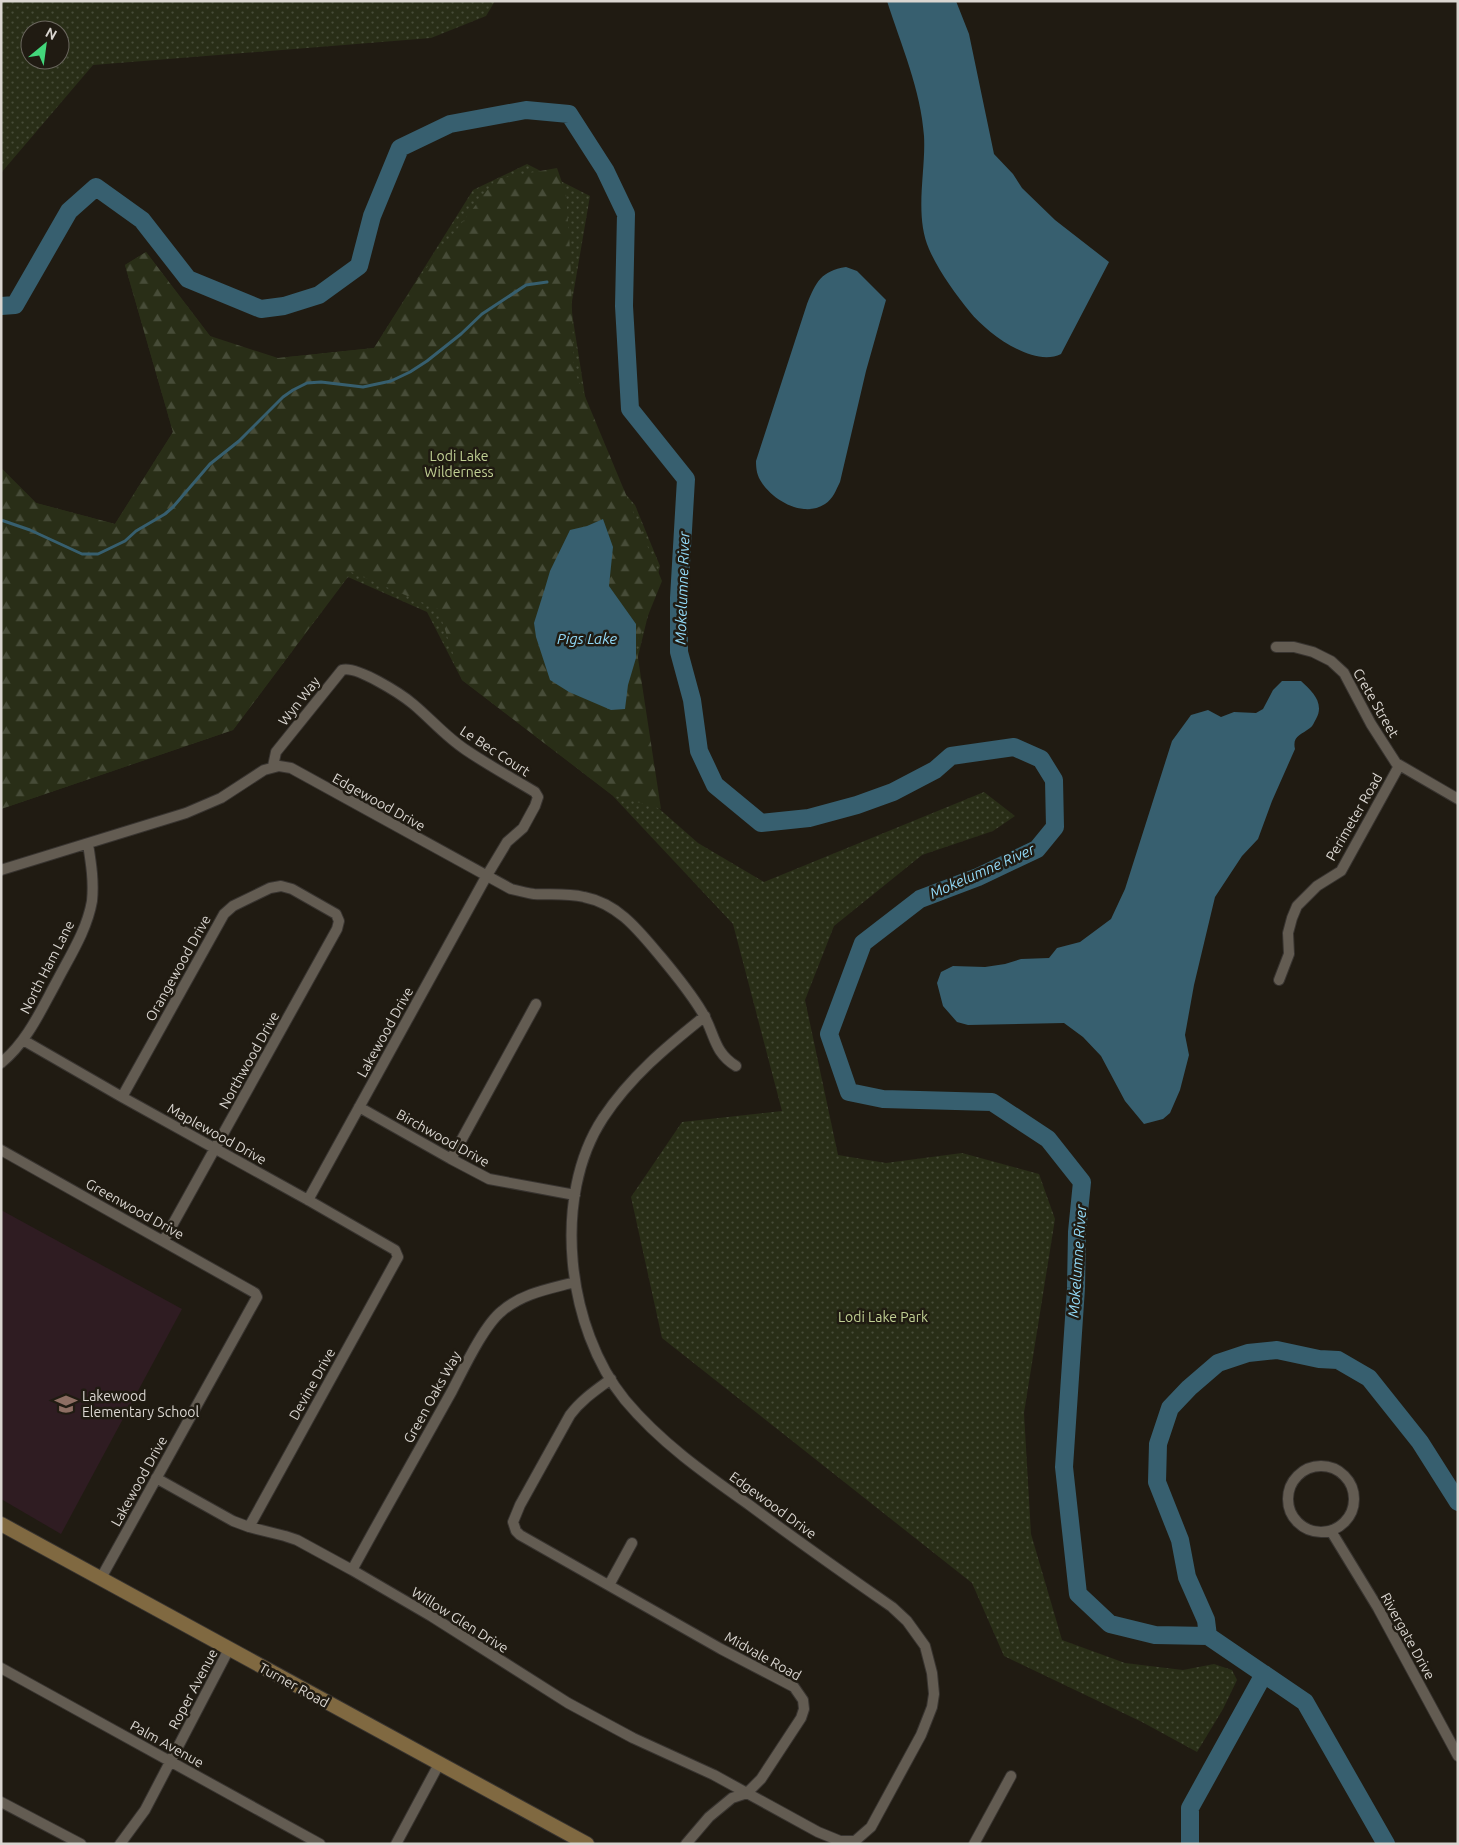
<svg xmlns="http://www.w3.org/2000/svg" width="1459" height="1845" viewBox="0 0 1459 1845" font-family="Ubuntu,sans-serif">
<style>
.education{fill:#2f1c22}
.grass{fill:url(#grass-dots);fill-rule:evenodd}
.forest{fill:url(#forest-firs)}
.water{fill:#375f6f}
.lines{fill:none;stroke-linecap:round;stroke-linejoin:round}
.stream{stroke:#375f6f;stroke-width:3}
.river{stroke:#375f6f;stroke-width:18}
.street-casing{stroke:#383430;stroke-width:12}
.secondary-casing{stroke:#383430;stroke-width:16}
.street{stroke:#635c52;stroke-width:10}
.secondary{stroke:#806941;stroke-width:14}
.labels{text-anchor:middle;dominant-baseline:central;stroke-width:5;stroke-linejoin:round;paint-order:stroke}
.park-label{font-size:14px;fill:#c1d094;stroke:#201b12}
.street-label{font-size:14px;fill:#dad6d1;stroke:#201b12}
.poi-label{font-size:14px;fill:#dad6d1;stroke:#201b12;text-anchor:start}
.water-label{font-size:15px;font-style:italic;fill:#92d9f7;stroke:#201b12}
</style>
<defs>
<pattern id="grass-dots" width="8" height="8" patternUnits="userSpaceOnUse" patternTransform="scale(1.25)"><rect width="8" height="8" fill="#292e17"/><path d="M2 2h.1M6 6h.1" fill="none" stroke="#474c38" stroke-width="1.8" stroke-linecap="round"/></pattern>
<pattern id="forest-firs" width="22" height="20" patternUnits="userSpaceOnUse" patternTransform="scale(1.25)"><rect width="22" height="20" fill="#292e17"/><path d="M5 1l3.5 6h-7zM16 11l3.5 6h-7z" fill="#474c38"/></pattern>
</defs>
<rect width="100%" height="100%" fill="#201b12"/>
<path class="education" d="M1 1210 182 1309 61 1534 1 1499Z"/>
<path class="grass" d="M1 1H495L486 16 431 38 93 65 1 173ZM30 30H60V60H30Z
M527 164 590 196 571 307 595 459 635 505 660 566 623 718 647 798 698 843 764 882 984 792 1015 816 993 831 922 855 834 926 805 1000 838 1155 886 1163 962 1153 1039 1174 1055 1219 1024 1413 1031 1534 1062 1640 1125 1663 1183 1670 1214 1664 1232 1670 1237 1680 1223 1709 1197 1752 1142 1722 1004 1656 972 1583 662 1338 631 1197 682 1122 782 1111 733 924 612 795 462 680 427 612 348 577 233 730 1 809V468L36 503 115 524 173 432 125 265 146 252 210 336 249 361 374 348 473 190Z"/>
<path class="forest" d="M557 168 566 194 570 250 574 370 662 581 636 645 661 809 612 795 462 680 438 609 351 572 233 730 1 809V468L36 503 115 524 173 432 125 265 146 252 210 336 278 358 374 348 418 279 496 179Z"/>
<path class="water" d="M887 1H956L969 34 994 154 1013 174 1022 188 1055 220 1109 262 1061 354C1033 368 987 333 970 312 956 295 938 270 929 249 914 215 926 171 924 136 921 90 901 45 887 1Z
M846 267 857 271 886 300 866 371 840 482C836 490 833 499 825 504 804 518 774 501 762 483 757 476 756 469 756 461L807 304C816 282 821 271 846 267Z
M603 519 613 547 609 586 636 624V658L628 685 625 709 611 710 569 692 550 680 536 637 534 623 545 588 550 571 570 530 587 526Z
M1282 681H1301C1312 691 1325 703 1316 719 1314 722 1313 726 1310 728 1301 735 1292 736 1295 749L1272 801 1258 839 1242 856 1215 897 1194 985 1185 1035 1189 1055 1180 1090 1170 1113 1163 1119 1144 1124 1125 1101 1101 1056 1083 1037 1064 1023 968 1025 957 1022 943 1006 937 983 941 972 953 966 985 967 1005 964 1021 959 1049 958 1057 948 1080 942 1111 919 1125 889 1172 741 1191 715 1208 710 1221 717 1234 712 1256 713 1263 709 1273 690Z"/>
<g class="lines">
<path class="stream" d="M1 520 30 530 82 554H98L125 541 136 531 165 514 173 507 210 464 239 441 283 397 293 390 307 383 321 382 363 387 391 381 410 372 427 361 461 334 482 314 526 285 547 282"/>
<path class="river" d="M1 306 15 305 69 211 96 187 142 220 188 279 261 309 284 306 319 295 359 266 372 216 400 148 450 124 526 110 569 114 605 170 626 214 624 306 630 409 686 479 679 598V652L692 700 699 751 715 785 761 823 809 818 857 805 893 792 935 770 951 756 1014 747 1041 759 1054 780 1055 827 1037 849 978 877 920 899 863 943 829 1034 849 1092 883 1099 992 1102 1048 1139 1082 1182 1077 1232 1076 1288 1064 1467 1078 1594 1110 1624 1155 1635 1208 1636 1206 1620 1187 1577 1180 1540 1157 1482 1158 1444 1170 1408 1189 1388 1218 1363 1248 1353 1277 1350 1319 1359 1338 1360 1369 1378 1420 1442 1458 1502
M1208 1636 1305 1702 1386 1844
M1190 1844V1808L1264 1674"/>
<g class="street-casing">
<path id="street" d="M1276 647H1294L1313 652 1331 661 1344 673 1371 724 1396 763 1458 799
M273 766 276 752 342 670C356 665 401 694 413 704 431 719 446 737 466 750 488 765 512 778 535 792L538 797 535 806 523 828 507 842 486 877 308 1200
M1 870 186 813 221 798 264 770 279 766 291 768 511 889C519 891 527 893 534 894 551 895 567 893 584 897 619 904 639 931 661 957 676 975 690 992 702 1012 715 1033 713 1052 736 1066
M1279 980 1289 954 1288 933 1292 918 1297 906 1317 886 1341 871 1399 766
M23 1040 122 1097 308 1200 395 1250 398 1257 249 1527
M1 1063C27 1042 41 1010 57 981 70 956 87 930 92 901 94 881 91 863 88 844
M122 1097 224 914 233 906 270 888 281 886 292 889 336 914 339 921 337 929 164 1240
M359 1107 451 1159 489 1179 575 1195
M1 1150 255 1293 257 1297 101 1578
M451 1159 536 1004
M611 1379C596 1390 581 1400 570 1415L520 1505 513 1522 516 1531 520 1535 721 1649 794 1687 803 1700 804 1709 801 1718 761 1779 747 1793 732 1798 709 1817 686 1844
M1288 1499a33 33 0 1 1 66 0a33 33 0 1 1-66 0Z
M156 1478 233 1521 249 1527 285 1536 297 1540 352 1570 431 1616 568 1703 633 1738 714 1775 818 1832 840 1841H855L871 1827 921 1735 932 1707 934 1694 932 1673 925 1646 907 1621 892 1607C843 1573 795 1539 748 1504 704 1473 660 1442 625 1400 567 1329 551 1197 603 1118 630 1077 666 1047 705 1016
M1331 1531 1378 1608 1458 1756
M352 1570C385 1510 419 1450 452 1391 463 1370 484 1325 502 1311 523 1293 549 1289 575 1282
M609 1585 632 1543
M1 1668 320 1844
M1 1802 81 1844
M120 1844 145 1810 229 1649
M396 1844 439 1764
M974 1844 1011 1776"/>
</g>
<g class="secondary-casing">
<path id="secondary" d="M1 1524 587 1844"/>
</g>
<use href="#street" class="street"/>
<use href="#secondary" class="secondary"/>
</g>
<defs>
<g id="school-bare" transform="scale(1.725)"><path d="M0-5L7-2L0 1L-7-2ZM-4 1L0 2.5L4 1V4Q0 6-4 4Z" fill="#8d6e63" stroke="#201b12" stroke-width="2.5" paint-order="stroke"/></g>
</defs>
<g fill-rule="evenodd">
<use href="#school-bare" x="66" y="1404"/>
</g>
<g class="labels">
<g class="park-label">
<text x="459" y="456">Lodi Lake<tspan x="459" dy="16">Wilderness</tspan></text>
<text x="883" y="1317">Lodi Lake Park</text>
</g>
<g class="street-label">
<text transform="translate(299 701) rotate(-52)">Wyn Way</text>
<text transform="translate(1376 703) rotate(60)">Crete Street</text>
<text transform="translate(495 751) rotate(33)">Le Bec Court</text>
<text transform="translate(379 802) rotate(29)">Edgewood Drive</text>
<text transform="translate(1354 817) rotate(-60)">Perimeter Road</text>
<text transform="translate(47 967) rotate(-63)">North Ham Lane</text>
<text transform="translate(178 968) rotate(-61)">Orangewood Drive</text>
<text transform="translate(385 1032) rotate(-61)">Lakewood Drive</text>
<text transform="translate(249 1060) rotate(-61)">Northwood Drive</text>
<text transform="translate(217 1134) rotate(29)">Maplewood Drive</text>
<text transform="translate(443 1138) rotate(29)">Birchwood Drive</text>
<text transform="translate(135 1209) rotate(29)">Greenwood Drive</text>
<text transform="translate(312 1384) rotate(-61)">Devine Drive</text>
<text transform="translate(432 1397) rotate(-61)">Green Oaks Way</text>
<text transform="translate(139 1481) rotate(-61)">Lakewood Drive</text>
<text transform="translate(773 1505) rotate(36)">Edgewood Drive</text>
<text transform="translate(460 1620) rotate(32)">Willow Glen Drive</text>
<text transform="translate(1408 1636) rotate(61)">Rivergate Drive</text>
<text transform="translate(763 1656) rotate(29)">Midvale Road</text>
<text transform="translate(294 1685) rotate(29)">Turner Road</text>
<text transform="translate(193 1689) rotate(-62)">Roper Avenue</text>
<text transform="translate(167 1744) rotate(29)">Palm Avenue</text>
</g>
<g class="poi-label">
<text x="82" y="1396">Lakewood<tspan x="82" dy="16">Elementary School</tspan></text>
</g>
<g class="water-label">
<text transform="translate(682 588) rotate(-88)">Mokelumne River</text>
<text x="587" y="638">Pigs Lake</text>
<text transform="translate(982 871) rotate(-24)">Mokelumne River</text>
<text transform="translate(1077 1261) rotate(-86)">Mokelumne River</text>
</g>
</g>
<rect width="1459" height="1845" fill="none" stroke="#dad6d1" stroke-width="5"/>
<g transform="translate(45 45) rotate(29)"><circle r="24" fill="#201b12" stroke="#6a665e"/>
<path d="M0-4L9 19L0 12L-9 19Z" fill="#43d77b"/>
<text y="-8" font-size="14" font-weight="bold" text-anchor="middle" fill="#dad6d1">N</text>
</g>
</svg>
